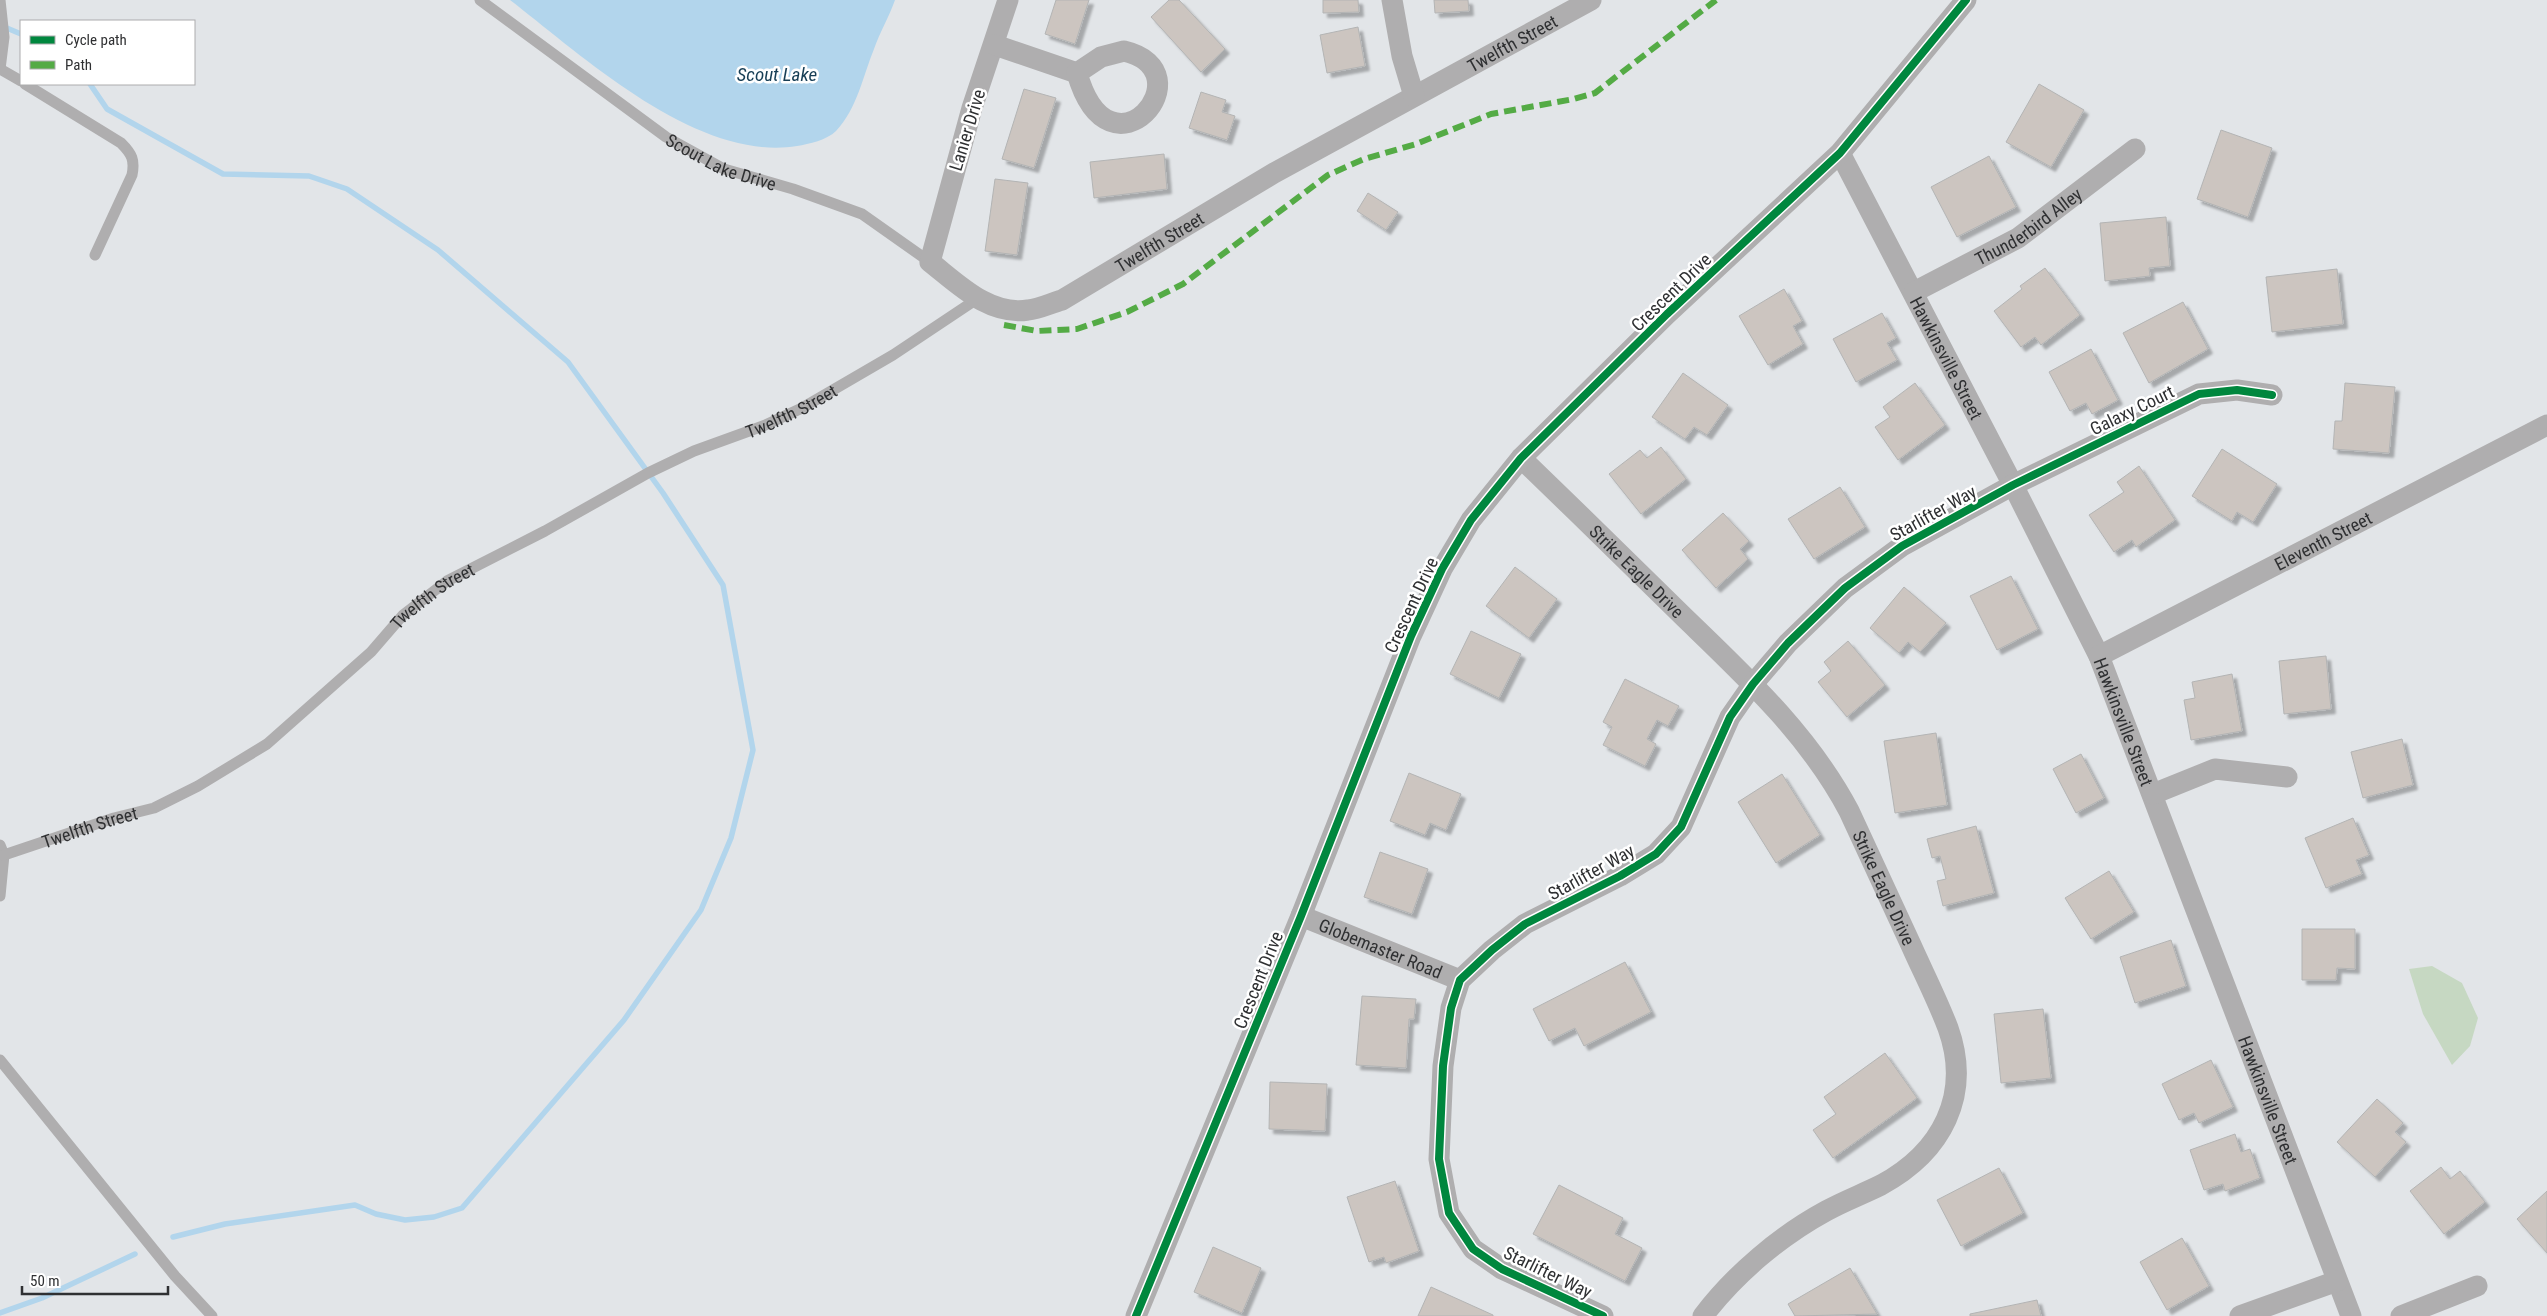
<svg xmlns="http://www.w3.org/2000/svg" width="2547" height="1316" viewBox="0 0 2547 1316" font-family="'Roboto Condensed',sans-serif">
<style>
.green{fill:#c6d8c2}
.water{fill:#b2d5ec}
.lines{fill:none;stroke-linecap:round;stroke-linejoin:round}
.stream{stroke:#b2d5ec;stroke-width:5.5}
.building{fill:#ccc5c0;stroke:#b3b4b4;filter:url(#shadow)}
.service{stroke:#afaeaf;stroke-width:11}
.minor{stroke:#afaeaf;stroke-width:21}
.quiet{stroke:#54ab45;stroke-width:6;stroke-dasharray:12 6;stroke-linecap:butt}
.cycleway-casing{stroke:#fff;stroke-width:11}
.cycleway{stroke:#00873e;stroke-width:8}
.labels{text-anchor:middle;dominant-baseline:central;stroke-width:5;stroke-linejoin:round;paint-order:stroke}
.street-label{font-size:18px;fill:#2f3032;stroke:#fff}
.water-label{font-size:19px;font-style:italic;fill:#173e55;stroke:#fff}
</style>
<defs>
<filter id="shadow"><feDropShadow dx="4.5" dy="4.5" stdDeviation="1" flood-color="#0004"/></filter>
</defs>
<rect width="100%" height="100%" fill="#e2e5e8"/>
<path class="green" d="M2432 966 2462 983 2478 1018 2470 1046 2452 1065 2423 1014 2409 969Z"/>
<path class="water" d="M510 0H895C889 17 880 32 874 49 863 76 857 109 836 131 827 140 809 144 797 146 697 162 584 57 510 0Z"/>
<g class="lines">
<path class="stream" d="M2 26 21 34
M90 84 107 109 223 174 309 176 347 189 438 250 568 362 663 493 723 585 753 750 731 838 701 910 624 1020 462 1208 434 1217 405 1220 376 1214 355 1205 225 1224 173 1237
M0 1313 42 1298 135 1254"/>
</g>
<path class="building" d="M1056 0H1089L1075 44 1045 34Z
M1169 0H1179L1225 49 1201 72 1151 17Z
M1323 0H1358L1359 12 1323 13Z
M1434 0H1468L1469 11 1435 13Z
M1358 27 1365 66 1327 73 1320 35Z
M2039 84 2084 110 2051 167 2006 142Z
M1024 89 1056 98 1034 168 1002 159Z
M1201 92 1226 100 1222 112 1235 116 1227 140 1189 128Z
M2221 130 2272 148 2248 217 2197 199Z
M1164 154 1167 189 1094 198 1090 162Z
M1989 156 2016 207 1957 237 1931 187Z
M995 179 1028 183 1017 255 985 251Z
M1368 193 1398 212 1386 230 1357 211Z
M2166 217 2170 266 2149 268 2150 276 2105 281 2100 223Z
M2045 268 2080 315 2041 345 2035 337 2021 347 1994 311 2022 289 2020 286Z
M2337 269 2343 324 2272 332 2266 277Z
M1784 289 1802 321 1793 326 1803 344 1768 365 1739 316Z
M2183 302 2208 349 2149 383 2123 333Z
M1882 313 1896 338 1887 343 1897 360 1856 382 1833 339Z
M2091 349 2118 400 2092 414 2086 403 2070 411 2049 372Z
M1683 373 1728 405 1707 435 1694 427 1685 439 1652 417Z
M1915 383 1945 425 1898 460 1875 427 1890 417 1883 407Z
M2345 383 2395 387 2389 453 2333 449 2335 421H2342Z
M1661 447 1686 479 1641 514 1609 474 1640 450 1647 458Z
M2222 449 2277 484 2253 522 2237 512 2232 521 2192 496Z
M2139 466 2175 520 2136 547 2132 540 2114 552 2089 515 2124 492 2117 482Z
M1840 487 1865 527 1814 559 1788 519Z
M1723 513 1749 541 1740 549 1748 559 1716 588 1682 550Z
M1515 567 1557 599 1529 638 1486 606Z
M2011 576 2038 629 1997 650 1970 596Z
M1904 587 1946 623 1920 652 1908 642 1899 653 1870 628Z
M1471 631 1521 654 1499 698 1450 674Z
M1848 641 1885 685 1847 717 1818 682 1831 671 1824 662Z
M2326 656 2331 709 2284 714 2279 661Z
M2232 674 2242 731 2191 740 2184 700 2195 698 2192 682Z
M1625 679 1679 706 1668 726 1657 720 1647 739 1656 744 1645 766 1603 745 1612 727 1603 722Z
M1936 733 1947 805 1895 813 1884 741Z
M2402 739 2413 785 2363 798 2351 752Z
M2081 754 2104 798 2076 813 2053 769Z
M1409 773 1461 794 1446 830 1430 823 1425 835 1390 821Z
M1782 774 1820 835 1776 863 1738 802Z
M2353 818 2369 855 2356 860 2362 874 2326 888 2305 838Z
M1976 826 1994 893 1943 906 1937 881 1946 879 1940 856 1932 858 1927 839Z
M1380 852 1428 869 1412 914 1364 897Z
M2109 871 2134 912 2091 939 2065 898Z
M2302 929H2355V969L2337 968 2336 980H2302Z
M2171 940 2186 986 2135 1003 2120 957Z
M1625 962 1651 1012 1584 1046 1575 1028 1549 1041 1533 1009Z
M1362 996 1416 999 1414 1019H1409L1406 1068 1356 1065Z
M2043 1009 2051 1078 2001 1083 1994 1014Z
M1885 1053 1917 1098 1833 1158 1813 1130 1836 1114 1824 1097Z
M2211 1060 2233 1107 2199 1123 2194 1113 2179 1120 2162 1084Z
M1270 1082 1327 1084 1325 1131 1269 1129Z
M2377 1099 2403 1123 2395 1132 2406 1142 2375 1177 2337 1142Z
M2235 1134 2241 1152 2250 1149 2260 1178 2225 1191 2223 1184 2204 1190 2190 1150Z
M2441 1167 2450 1179 2460 1171 2485 1202 2444 1234 2410 1191Z
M1999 1168 2023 1213 1961 1246 1937 1200Z
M1395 1181 1419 1251 1386 1263 1384 1257 1369 1262 1347 1197Z
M1559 1185 1623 1218 1615 1234 1642 1248 1625 1281 1533 1234Z
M2547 1191V1253L2517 1219Z
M2182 1238 2209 1286 2167 1310 2140 1262Z
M1213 1247 1261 1268 1242 1313 1194 1292Z
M1850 1268 1877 1314 1795 1316 1788 1304Z
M1431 1287 1493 1315V1316H1418Z
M2037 1300 2041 1316H1970V1314Z"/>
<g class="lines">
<g class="service">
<path id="s1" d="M480 0 666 137 724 169 793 189 862 214 930 262"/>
<path d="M0 69 4 37 0 0"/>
<path d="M0 69 21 81"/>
<path d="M25 84 121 143C132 154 135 160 132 175L95 255"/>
<path d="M0 845 4 855 0 896"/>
<path id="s2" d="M4 855 114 818 154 808 198 786 267 744 371 652 403 615 447 581 545 531 648 473 694 451 763 426 802 408 893 355 977 299"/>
<path d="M0 1060 175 1276 212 1316"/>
</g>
<g class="minor">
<path id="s3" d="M1008 0 972 108 930 262C958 284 989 316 1028 310 1039 309 1051 303 1062 300L1274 173 1591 0"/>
<path d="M1392 0 1402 56 1414 96"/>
<path d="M995 45 1077 73"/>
<path d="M1124 51C1209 71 1110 189 1077 73L1101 57Z"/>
<path id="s4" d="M1840 153 2013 485 2099 656 2351 1316"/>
<path id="s5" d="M1914 292 2018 238 2135 149"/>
<path id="s6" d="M1521 458C1576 511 1630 564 1685 618 1745 676 1809 735 1849 811 1869 855 1890 900 1911 945 1923 972 1937 999 1948 1028 1972 1095 1942 1152 1881 1185 1863 1194 1844 1201 1826 1211 1780 1236 1735 1274 1703 1316"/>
<path id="s7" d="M2099 656 2547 425"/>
<path d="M2153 794 2215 769 2287 777"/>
<path id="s8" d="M1301 916 1460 980"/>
<path d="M1136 1316 1301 916 1411 636 1442 569 1471 520 1521 458 1667 314 1840 153 1966 0"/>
<path d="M1603 1316 1502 1269 1473 1249 1449 1213 1439 1159 1443 1066 1451 1008 1460 980 1492 950 1525 924 1620 876 1656 854 1681 827 1730 717 1753 684 1788 643 1845 588 1902 546 2013 485 2199 394 2237 390 2272 395"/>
<path d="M2240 1316 2337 1281"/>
<path d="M2401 1316 2477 1286"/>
</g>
<path class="quiet" d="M1004 325 1037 331 1077 329 1127 312 1183 284 1328 175 1364 159 1416 144 1491 114 1574 99 1595 93 1716 0"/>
<g class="cycleway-casing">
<path id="cycleway" d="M1136 1316 1301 916 1411 636 1442 569 1471 520 1521 458 1667 314 1840 153 1966 0
M1603 1316 1502 1269 1473 1249 1449 1213 1439 1159 1443 1066 1451 1008 1460 980 1492 950 1525 924 1620 876 1656 854 1681 827 1730 717 1753 684 1788 643 1845 588 1902 546 2013 485 2199 394 2237 390 2272 395"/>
</g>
<use href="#cycleway" class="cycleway"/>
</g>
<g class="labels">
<g class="street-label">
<text stroke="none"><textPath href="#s3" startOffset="940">Twelfth Street</textPath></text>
<text transform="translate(967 130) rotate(-73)">Lanier Drive</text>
<text stroke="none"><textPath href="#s1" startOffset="292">Scout Lake Drive</textPath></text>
<text stroke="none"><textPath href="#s5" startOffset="132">Thunderbird Alley</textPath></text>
<text stroke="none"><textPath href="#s3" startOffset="535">Twelfth Street</textPath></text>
<text transform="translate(1671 292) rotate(-44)">Crescent Drive</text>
<text stroke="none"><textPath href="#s4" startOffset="231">Hawkinsville Street</textPath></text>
<text stroke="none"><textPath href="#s2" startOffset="915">Twelfth Street</textPath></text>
<text transform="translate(2132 410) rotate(-26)">Galaxy Court</text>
<text transform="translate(1933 513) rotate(-29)">Starlifter Way</text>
<text stroke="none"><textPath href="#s7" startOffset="252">Eleventh Street</textPath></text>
<text stroke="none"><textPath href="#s6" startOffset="162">Strike Eagle Drive</textPath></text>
<text stroke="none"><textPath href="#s2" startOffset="510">Twelfth Street</textPath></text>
<text transform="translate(1411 605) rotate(-65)">Crescent Drive</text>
<text stroke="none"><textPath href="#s4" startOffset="636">Hawkinsville Street</textPath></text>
<text stroke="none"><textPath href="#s2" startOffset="90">Twelfth Street</textPath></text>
<text transform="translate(1591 872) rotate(-29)">Starlifter Way</text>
<text stroke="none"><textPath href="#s6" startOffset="568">Strike Eagle Drive</textPath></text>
<text stroke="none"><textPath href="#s8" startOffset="86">Globemaster Road</textPath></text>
<text transform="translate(1258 980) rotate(-68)">Crescent Drive</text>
<text stroke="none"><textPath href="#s4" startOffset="1041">Hawkinsville Street</textPath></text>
<text transform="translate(1548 1272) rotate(26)">Starlifter Way</text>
</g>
<g class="water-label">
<text x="777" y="74">Scout Lake</text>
</g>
</g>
<rect x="20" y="20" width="175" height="65" fill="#ffffff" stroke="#acacad"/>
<rect x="30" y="36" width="25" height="8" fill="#00873e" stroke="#acacad"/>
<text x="65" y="45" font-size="15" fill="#2f3032">Cycle path</text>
<rect x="30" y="61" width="25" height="8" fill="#54ab45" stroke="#acacad"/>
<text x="65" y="70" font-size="15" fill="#2f3032">Path</text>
<path d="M22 1286v8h146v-8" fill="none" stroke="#2f3032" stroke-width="2.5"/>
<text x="30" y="1286" font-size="15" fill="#2f3032" stroke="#ffffff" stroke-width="4" paint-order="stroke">50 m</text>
</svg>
